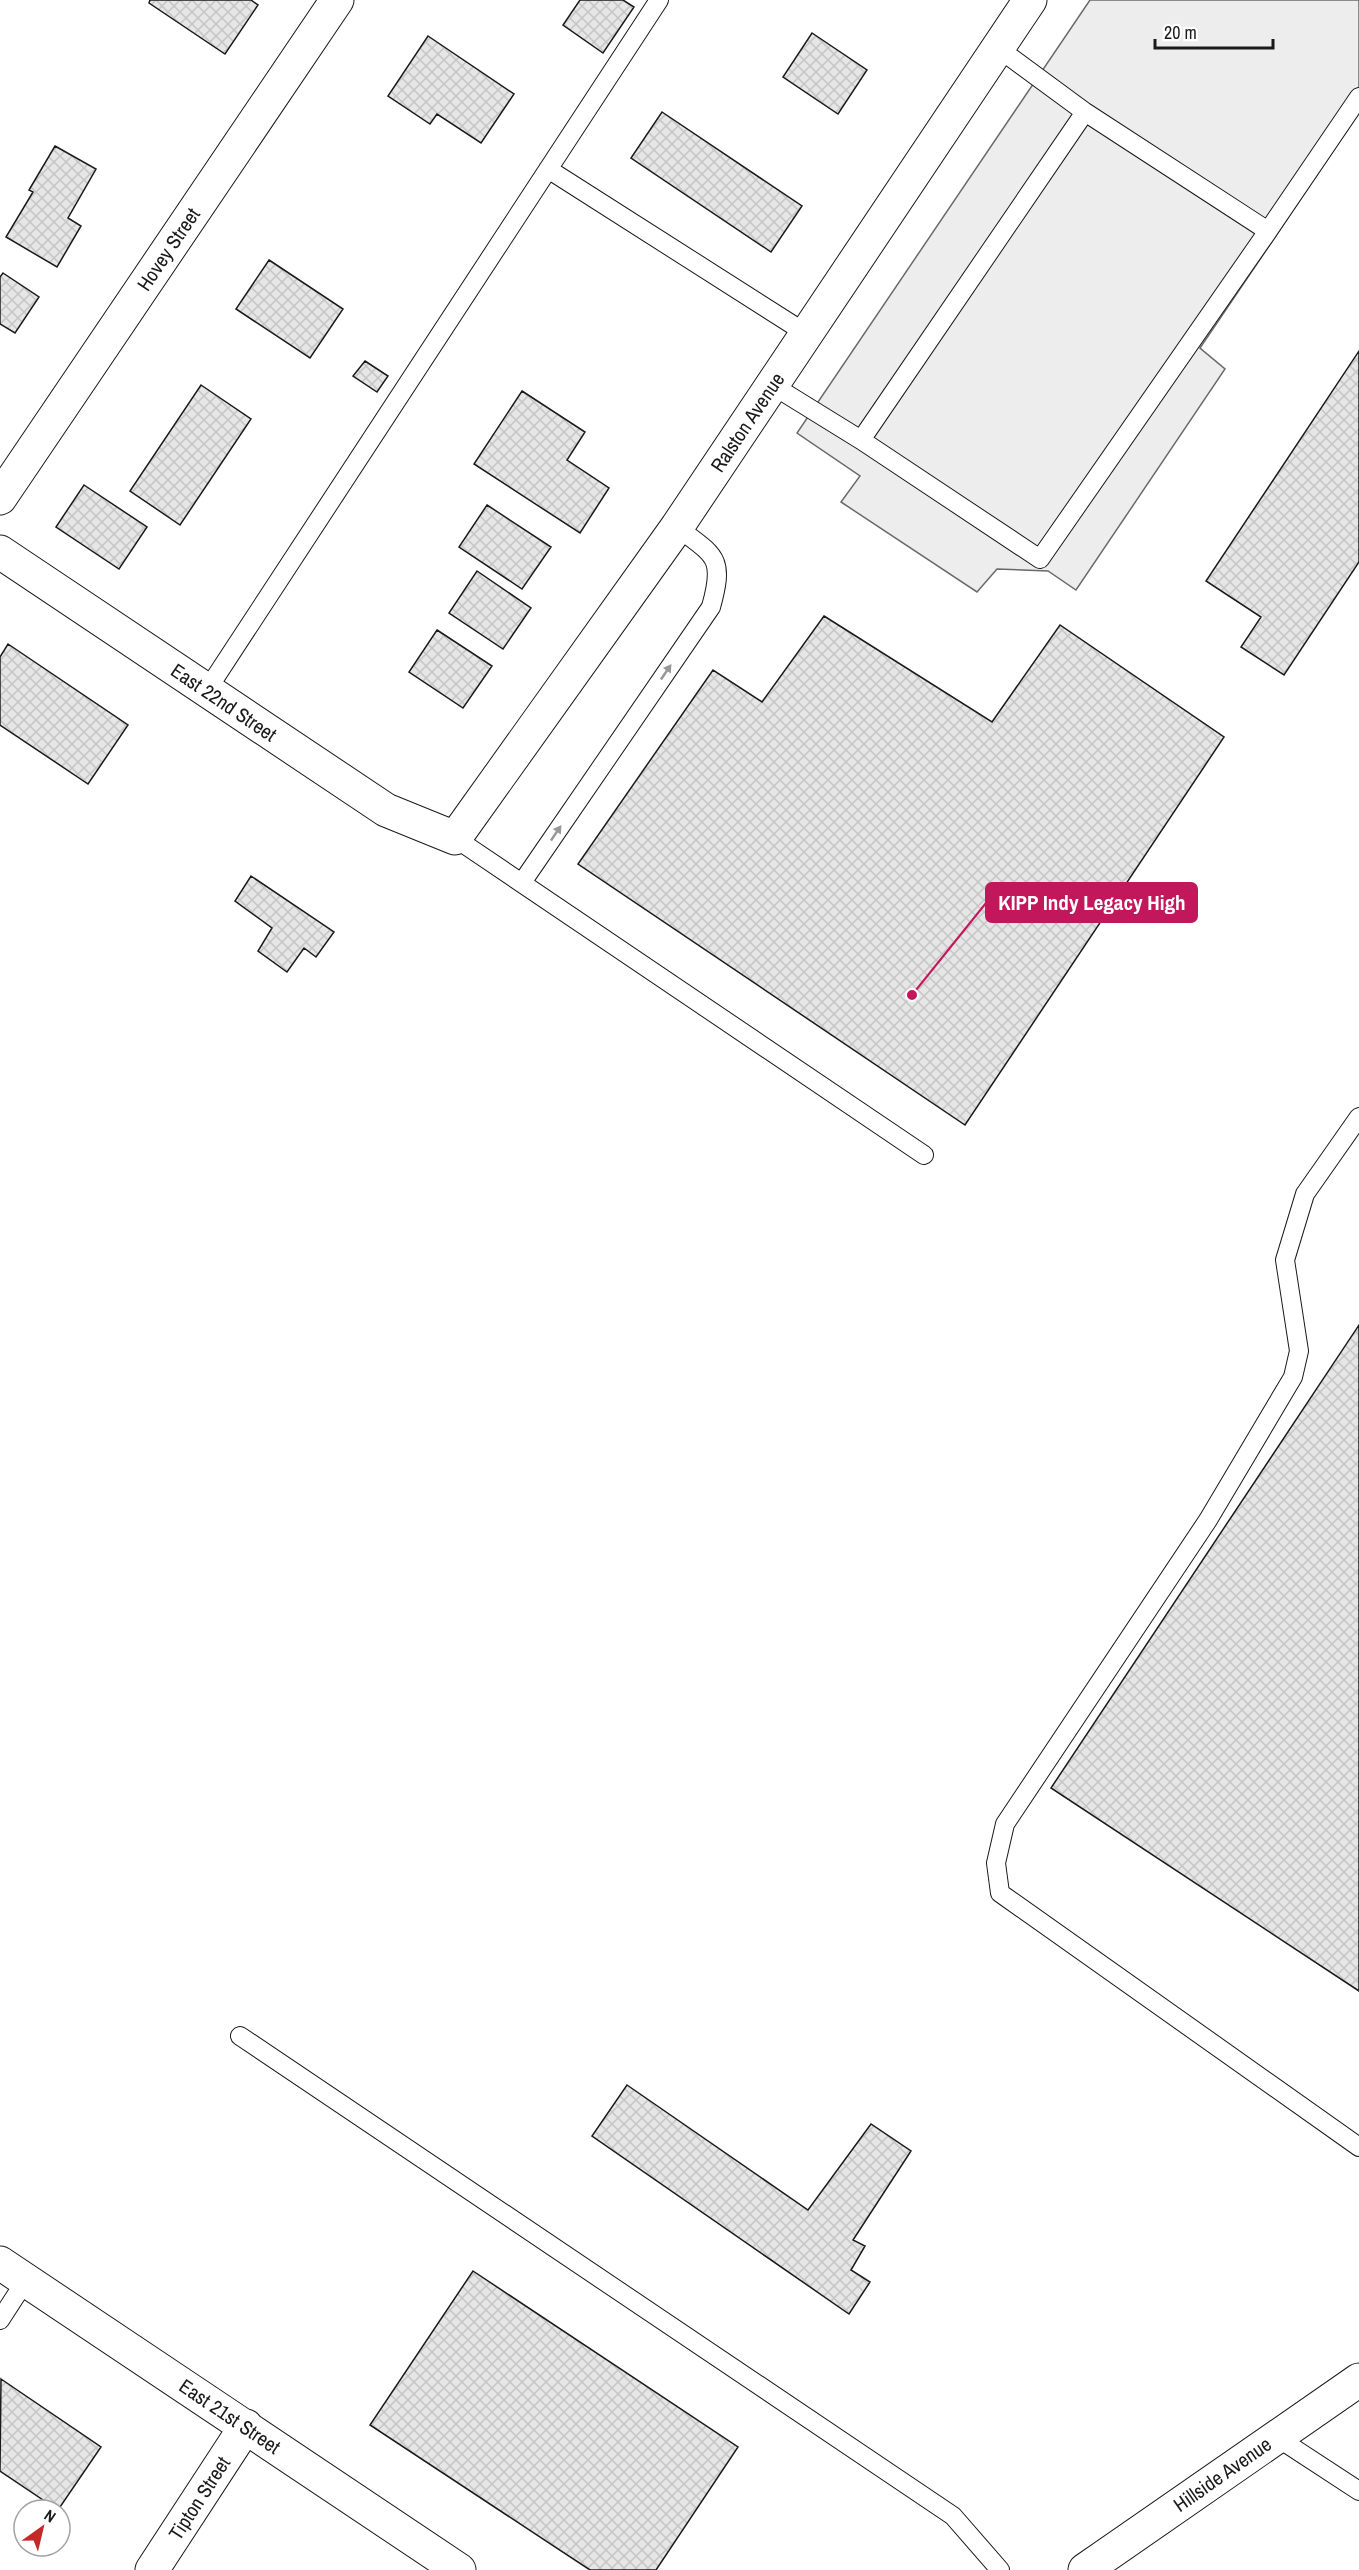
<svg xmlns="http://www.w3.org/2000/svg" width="1359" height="2570" viewBox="0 0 1359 2570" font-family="'Archivo Narrow',sans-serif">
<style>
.parking{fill:#ededed;stroke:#6a6a6a;stroke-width:1.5}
.building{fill:url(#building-cross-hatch);stroke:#1a1a1a;stroke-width:1.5}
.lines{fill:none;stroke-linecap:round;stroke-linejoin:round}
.service-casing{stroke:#1a1a1a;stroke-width:20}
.minor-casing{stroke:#1a1a1a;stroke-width:35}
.tertiary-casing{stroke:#1a1a1a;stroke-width:35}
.service{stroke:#fff;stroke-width:18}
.minor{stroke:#fff;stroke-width:33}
.tertiary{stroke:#fff;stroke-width:33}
.oneway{fill:#989898}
.labels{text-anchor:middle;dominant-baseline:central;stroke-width:4.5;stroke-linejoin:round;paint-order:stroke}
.street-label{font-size:20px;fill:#1a1a1a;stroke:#fff}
.leader{fill:none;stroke:#c2185b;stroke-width:2}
.callout-dot{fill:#c2185b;stroke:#fff;stroke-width:2}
.callout{fill:#c2185b;stroke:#c2185b;stroke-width:2}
.callout-label{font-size:21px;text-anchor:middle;font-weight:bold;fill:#fff}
</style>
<defs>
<pattern id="building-cross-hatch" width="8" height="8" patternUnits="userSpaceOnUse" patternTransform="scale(1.5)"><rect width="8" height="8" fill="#e6e6e6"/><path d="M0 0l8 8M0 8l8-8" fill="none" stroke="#c5c5c5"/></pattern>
</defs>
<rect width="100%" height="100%" fill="#fff"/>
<path class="parking" d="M1090 0H1359V113L1200 348 1225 369 1076 590 1048 571 997 569 977 592 841 502 860 476 797 433Z"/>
<path class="building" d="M150 0H251L258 5 225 54 149 3Z
M580 0H623L634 7 603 53 563 25Z
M812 33 867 70 838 114 783 77Z
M428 36 514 94 481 143 437 114 430 124 388 96Z
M662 112 802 206 771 252 631 158Z
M55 146 96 169 68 218 81 226 57 267 6 237 33 192 29 190Z
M269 260 343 309 310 358 236 309Z
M3 273 39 297 15 333 0 324V277Z
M1359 351V562L1284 675 1241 647 1261 617 1206 581Z
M365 361 388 376 377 392 353 376Z
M201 385 251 419 180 525 130 491Z
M522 391 585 432 567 460 609 488 580 533 474 464Z
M84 485 147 527 119 569 56 527Z
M487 505 551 547 522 589 459 547Z
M477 571 531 608 503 649 449 613Z
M824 616 992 722 1060 625 1224 737 965 1125 578 864 713 670 762 702Z
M437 630 492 666 463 708 409 672Z
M8 644 128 725 88 784 0 725V657Z
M251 876 334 932 316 957 304 948 287 972 258 951 272 928 235 901Z
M1359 1325V1991L1051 1788Z
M627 2085 808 2210 871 2124 911 2151 853 2240 865 2246 851 2270 870 2282 849 2314 592 2136Z
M473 2271 738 2447 656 2570H590L370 2425Z
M1 2379 101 2447 58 2510 0 2471Z"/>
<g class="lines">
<g class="service-casing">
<path id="service" d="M998 48 1085 112 1268 231 1040 559 861 440 1085 112
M548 169 807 334
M1268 231 1359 97
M772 385 861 440
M207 690 659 0
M455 838 924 1155
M523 881 711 607C725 557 715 556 677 527
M1359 1117 1305 1194 1285 1260 1299 1351 1293 1377 1208 1520 1005 1824 996 1863 1000 1893 1359 2147
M240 2036 953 2516 1000 2570
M0 2320 26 2280
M1275 2436 1359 2491"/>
</g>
<g class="minor-casing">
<path id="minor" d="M0 498 337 0
M0 552 386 810 455 838 677 527 1030 0
M0 2263 459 2570
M152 2570 246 2426"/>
</g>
<g class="tertiary-casing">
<path id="tertiary" d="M1085 2570 1359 2380"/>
</g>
<use href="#service" class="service"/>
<use href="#minor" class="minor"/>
<use href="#tertiary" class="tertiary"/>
</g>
<defs><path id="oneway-solid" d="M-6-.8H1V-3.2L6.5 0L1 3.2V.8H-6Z" transform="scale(1.5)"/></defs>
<g class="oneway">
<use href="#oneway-solid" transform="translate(666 672) rotate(-56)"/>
<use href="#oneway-solid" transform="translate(556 833) rotate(-56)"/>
</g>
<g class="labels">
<g class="street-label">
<text transform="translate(168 249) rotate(-56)">Hovey Street</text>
<text transform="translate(747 422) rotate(-56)">Ralston Avenue</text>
<text transform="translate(224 702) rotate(34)">East 22nd Street</text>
<text transform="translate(230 2416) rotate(34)">East 21st Street</text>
<text transform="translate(1222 2474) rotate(-35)">Hillside Avenue</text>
<text transform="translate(199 2498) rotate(-57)">Tipton Street</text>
</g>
</g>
<path class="leader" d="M912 995L986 903"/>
<circle class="callout-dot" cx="912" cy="995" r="6"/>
<rect class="callout" x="986" y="883" width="211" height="39" rx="6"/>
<g class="callout-label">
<text x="1092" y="910">KIPP Indy Legacy High</text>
</g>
<g transform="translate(42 2528) rotate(34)"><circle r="28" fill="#ffffff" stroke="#a3a3a3" stroke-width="1.5"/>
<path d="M0-4.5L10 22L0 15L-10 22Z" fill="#c62828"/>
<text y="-9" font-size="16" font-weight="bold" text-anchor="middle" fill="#1a1a1a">N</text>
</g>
<path d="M1155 39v9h118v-9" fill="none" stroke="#1a1a1a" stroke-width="3"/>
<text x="1164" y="39" font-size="18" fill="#1a1a1a" stroke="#ffffff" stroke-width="4.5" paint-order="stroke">20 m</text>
</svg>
